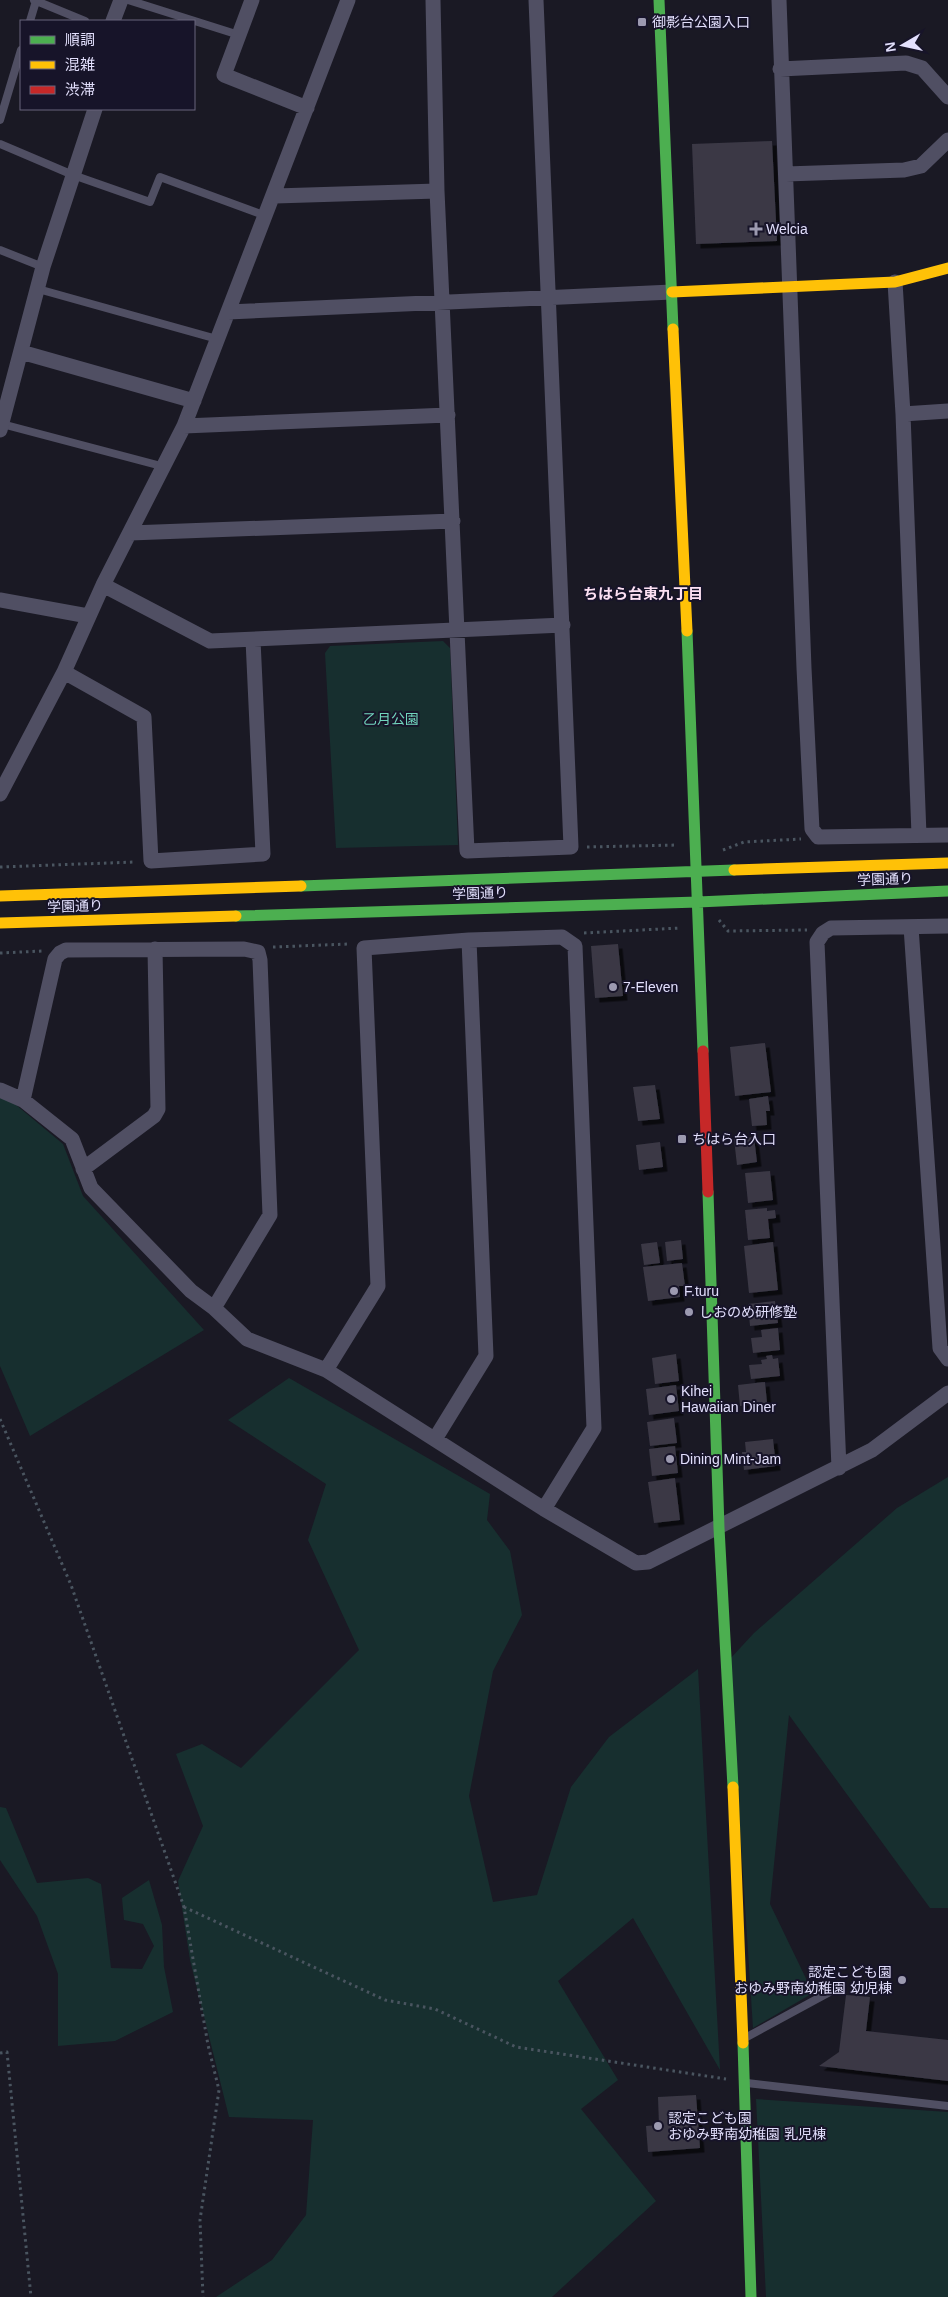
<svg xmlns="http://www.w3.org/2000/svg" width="948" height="2297" viewBox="0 0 948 2297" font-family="Helvetica,'Noto Sans JP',sans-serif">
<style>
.green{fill:#172f2f}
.building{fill:#3a3845;filter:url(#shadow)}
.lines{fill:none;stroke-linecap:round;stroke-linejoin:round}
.path{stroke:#4a5560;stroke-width:3;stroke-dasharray:2.5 4;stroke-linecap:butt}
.lane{stroke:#504f63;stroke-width:8}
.street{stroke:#504f63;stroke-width:15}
.fast{stroke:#4caf50;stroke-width:11}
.slow{stroke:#ffc107;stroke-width:11}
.jam{stroke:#c62828;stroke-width:11}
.poi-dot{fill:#9c9ab0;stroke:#171429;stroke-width:2}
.labels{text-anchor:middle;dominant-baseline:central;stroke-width:4;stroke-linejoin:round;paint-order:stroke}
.poi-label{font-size:14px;fill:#e2dffc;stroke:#171429;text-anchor:start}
.park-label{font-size:14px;fill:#71d5bd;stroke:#171429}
.street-label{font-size:14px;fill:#e2dffc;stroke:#171429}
.neighbourhood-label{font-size:15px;font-weight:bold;fill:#fce0f2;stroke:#171429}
</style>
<defs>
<filter id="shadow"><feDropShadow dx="4.5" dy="4.5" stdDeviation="0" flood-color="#0009"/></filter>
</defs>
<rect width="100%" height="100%" fill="#1a1924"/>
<path class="green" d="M443 641 450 648 458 845 336 848 325 653 330 646Z
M0 1097 15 1104 63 1144 83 1196 204 1330 30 1436 0 1366Z
M289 1378 490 1494 487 1520 510 1551 522 1615 493 1671 469 1796 493 1902 537 1895 571 1787 609 1737 698 1669 720 2070 633 1918 558 1981 618 2080 581 2109 656 2201 552 2297H216L272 2260 306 2215 313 2120 229 2117 190 1960 178 1881 203 1826 176 1754 202 1744 241 1768 359 1650 308 1540 326 1484 228 1420Z
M948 1477V1908H930L789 1715 770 1904 813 1993 753 2028 729 1660 754 1633 897 1508Z
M0 1807 6 1808 37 1883 88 1878 101 1884 111 1968 142 1969 154 1946 143 1924 124 1920 122 1898 149 1880 162 1925 164 1967 173 2012 115 2041 58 2046V1974L37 1916 0 1860Z
M756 2099 948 2112V2297H766Z"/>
<path class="building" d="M772 141 777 241 696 244 692 144Z
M618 944 623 996 595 998 591 946Z
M765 1043 771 1092 735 1096 730 1047Z
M655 1085 660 1119 638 1121 633 1087Z
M768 1096 770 1111H766L767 1125 752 1126 749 1099Z
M754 1137 757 1162 737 1165 734 1139Z
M660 1142 663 1167 639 1170 636 1145Z
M770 1171 773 1200 748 1203 745 1173Z
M767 1208V1211L775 1210 776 1218 768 1219 770 1238 748 1240 745 1210Z
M681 1240 683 1259 667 1261 665 1242Z
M657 1242 660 1263 644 1265 641 1244Z
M773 1242 778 1290 749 1293 744 1246Z
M682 1263 685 1286H679L680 1297 648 1301 643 1267Z
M775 1301 778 1323 750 1326 748 1304Z
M778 1328 780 1350 753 1353 751 1338 762 1337 761 1330Z
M676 1354 679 1381 655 1384 652 1358Z
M772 1355 773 1359 778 1358 780 1376 751 1379 749 1365 762 1364 761 1360 767 1359 766 1356Z
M765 1382 767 1403 740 1406 738 1385Z
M676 1385 679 1411 649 1415 646 1389Z
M674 1418 677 1443 650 1446 647 1422Z
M773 1439 776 1466 744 1470 742 1452H746L745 1442Z
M675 1446 678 1473 652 1476 649 1449Z
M675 1478 680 1520 654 1523 648 1482Z
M846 1995 870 1997 866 2031 948 2040V2081L819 2066 839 2052Z
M696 2095 700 2148 648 2152 646 2126 659 2125 658 2097Z"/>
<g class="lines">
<path class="path" d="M587 847 678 845
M723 850 744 842 801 839
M0 867 135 862
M719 920 728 931 807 930
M584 933 680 928
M273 947 349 944
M0 953 42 951
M0 1419 71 1585 184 1907 208 2045 219 2090 200 2220 203 2297
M184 1907 385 2000 435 2009 516 2047 726 2079
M0 2053 7 2052 31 2297"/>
<path class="lane" d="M34 0 85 21
M128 0 239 35
M30 21 36 1
M0 120 21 50
M0 144 73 175 150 202 160 177 266 216
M0 250 43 267
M38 289 217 339
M2 424 165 467
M745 2038 839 1987
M747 2083 948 2106"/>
<path class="street" d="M252 0 224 75 307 108
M433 0 437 191 467 851 571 847 536 0
M779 0 804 668 812 829 818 837 948 835
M113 21 121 0
M780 69 906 63 922 68 948 97
M786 174 904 170 921 166 948 140
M275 196 437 191
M895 282 903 414 919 835
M228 312 672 292
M21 352 194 401
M903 414 948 411
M184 426 448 415
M0 430 43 267 95 109
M130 533 453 521
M103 585 210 641 563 625
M0 600 88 616
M64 672 144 717 151 861 263 854 253 640
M0 794 64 672 103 585 184 426 348 0
M911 927 940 1348 948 1359
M0 1090 23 1100 72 1139 91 1188 191 1291 214 1308 247 1339 326 1370 544 1509 636 1563 648 1562 872 1450 948 1393
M23 1100 55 959 60 953 66 950 244 949 258 952 260 960 270 1215 214 1308
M83 1169 154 1116 158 1109 155 949
M326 1370 378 1286 364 948 469 940 562 937 575 946 594 1428 544 1509
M435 1439 486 1356 469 940
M839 1468 817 942 823 933 831 928 948 926"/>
<path class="fast" d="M659 0 673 329
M687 631 703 1051
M301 886 734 870
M236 916 698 902 948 891
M708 1192 719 1528 733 1787
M743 2043 751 2297"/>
<path class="slow" d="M672 292 895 282 948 268
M673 329 687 631
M734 870 948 863
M0 896 301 886
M0 923 236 916
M733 1787 743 2043"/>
<path class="jam" d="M703 1051 708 1192"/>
</g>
<g class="poi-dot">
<rect x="637" y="17" width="10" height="10" rx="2.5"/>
<path d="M753.5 221.5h5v5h5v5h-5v5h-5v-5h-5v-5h5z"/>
<circle cx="613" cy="987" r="5"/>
<rect x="677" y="1134" width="10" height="10" rx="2.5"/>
<circle cx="674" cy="1291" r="5"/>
<circle cx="689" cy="1312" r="5"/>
<circle cx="671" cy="1399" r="5"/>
<circle cx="670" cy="1459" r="5"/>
<circle cx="902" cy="1980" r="5"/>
<circle cx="658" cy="2126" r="5"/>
</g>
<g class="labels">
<g class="poi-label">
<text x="652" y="22">御影台公園入口</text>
<text x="766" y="229">Welcia</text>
<text x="623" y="987">7-Eleven</text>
<text x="692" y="1139">ちはら台入口</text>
<text x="684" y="1291">F.turu</text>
<text x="699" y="1312">しおのめ研修塾</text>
<text x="681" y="1391">Kihei<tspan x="681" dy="16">Hawaiian Diner</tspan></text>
<text x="680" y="1459">Dining Mint-Jam</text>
<text x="892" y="1972" text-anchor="end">認定こども園<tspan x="892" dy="16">おゆみ野南幼稚園 幼児棟</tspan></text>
<text x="668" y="2118">認定こども園<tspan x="668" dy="16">おゆみ野南幼稚園 乳児棟</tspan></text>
</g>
<g class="park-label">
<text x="391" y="719">乙月公園</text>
</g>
<g class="street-label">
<text transform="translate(885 879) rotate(-2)">学園通り</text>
<text transform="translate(480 893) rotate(-2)">学園通り</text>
<text transform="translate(75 906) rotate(-2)">学園通り</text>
</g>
<g class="neighbourhood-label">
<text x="643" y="593">ちはら台東九丁目</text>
</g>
</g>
<rect x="20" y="20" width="175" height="90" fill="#171429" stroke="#68657d"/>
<rect x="30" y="36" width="25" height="8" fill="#4caf50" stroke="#68657d"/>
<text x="65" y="45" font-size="15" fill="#e2dffc">順調</text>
<rect x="30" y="61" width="25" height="8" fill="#ffc107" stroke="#68657d"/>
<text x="65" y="70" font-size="15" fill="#e2dffc">混雑</text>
<rect x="30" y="86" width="25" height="8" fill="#c62828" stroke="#68657d"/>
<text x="65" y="95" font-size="15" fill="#e2dffc">渋滞</text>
<g transform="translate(903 45) rotate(261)" stroke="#171429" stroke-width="4" paint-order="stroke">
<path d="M0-4L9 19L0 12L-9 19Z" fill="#e2dffc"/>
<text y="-8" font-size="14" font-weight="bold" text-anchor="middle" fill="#e2dffc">N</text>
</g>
</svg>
